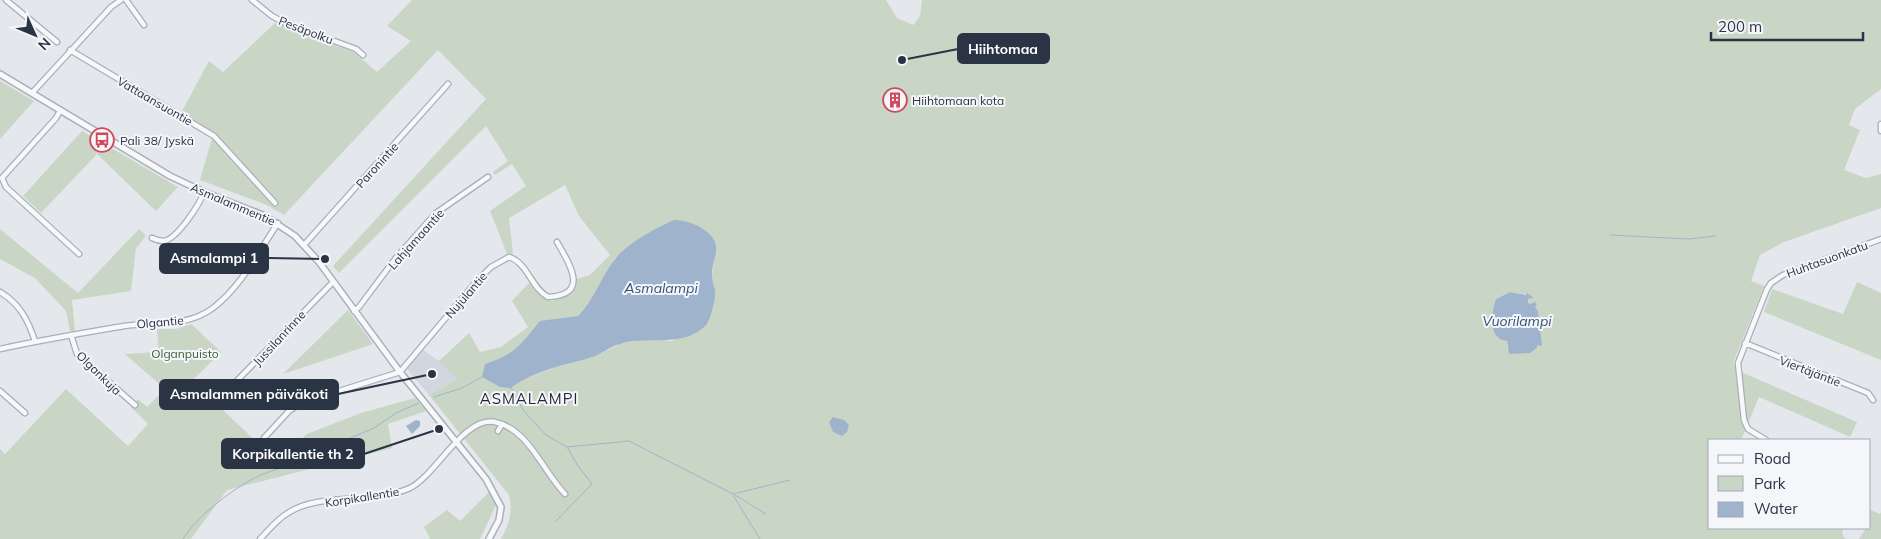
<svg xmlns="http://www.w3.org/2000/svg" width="1881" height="539" viewBox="0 0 1881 539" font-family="Mulish,sans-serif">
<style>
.built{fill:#d2d6de}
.green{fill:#c9d6c5;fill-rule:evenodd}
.water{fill:#9fb4cc}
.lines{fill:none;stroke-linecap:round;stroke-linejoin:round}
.stream{stroke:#9fb4cc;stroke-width:1}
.minor-casing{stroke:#a9aeb7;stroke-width:7}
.tertiary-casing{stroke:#a9aeb7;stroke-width:8}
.minor{stroke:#f7f8fa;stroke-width:4.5}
.tertiary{stroke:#f7f8fa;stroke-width:5}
.labels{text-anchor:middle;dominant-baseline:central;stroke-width:4;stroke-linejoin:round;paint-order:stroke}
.street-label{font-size:12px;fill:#2b3445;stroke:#f4f6f9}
.poi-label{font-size:12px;fill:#2b3445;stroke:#f4f6f9;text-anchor:start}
.park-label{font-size:12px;fill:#3f6138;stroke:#f4f6f9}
.water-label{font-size:14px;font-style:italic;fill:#34527a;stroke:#f4f6f9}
.quarter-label{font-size:15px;letter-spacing:1px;fill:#1d2536;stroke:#f4f6f9}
.leader{fill:none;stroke:#2b3445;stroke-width:2}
.callout-dot{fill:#2b3445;stroke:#f4f6f9;stroke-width:2}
.callout{fill:#2b3445;stroke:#2b3445;stroke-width:2}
.callout-label{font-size:14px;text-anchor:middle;font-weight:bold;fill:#fff}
</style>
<rect width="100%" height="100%" fill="#e4e7ec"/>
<path class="built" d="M423 350 439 361 457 379 429 395 407 369Z"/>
<path class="green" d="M412 0H886L897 18 913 25 920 16 922 0H1881V89L1855 109 1849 125 1860 130 1844 170 1866 178 1881 174V208L1784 242 1760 255 1751 281 1764 286 1733 363 1741 372 1857 422 1850 437 1759 397 1741 440H1710V528H1842L1843 536 1846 539H501C509 524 513 513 509 495L429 395 457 379 439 361 469 333 480 352 501 347 528 327 512 301 530 282 539 294 552 301 571 292 576 279 590 275 610 255 579 216 565 185 509 218 513 254H507L490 211 526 186 512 164 495 175 493 172 508 161 486 126 339 273 333 266 486 99 438 50 284 215 267 205 200 180 213 135 180 115 209 61 223 72 275 23 355 53 377 72 411 41 387 26ZM716 245 712 276 715 295 708 323 672 341 648 339 619 344 594 357 566 363 522 380 511 388 485 364 506 357 516 350 524 341 565 318 578 316 594 296 616 257ZM1510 292 1529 295 1534 298 1528 299V301L1538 311 1541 343 1537 345V349L1520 353 1507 348V341L1499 337 1492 327 1496 299Z
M0 81 34 101 0 139Z
M82 131 178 187 156 211 97 154 41 213 23 196Z
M0 229 78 293 139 229 146 236 136 248 131 291 72 300 75 331H70L66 311 35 278 0 259Z
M1857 282 1881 293V360L1764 312 1772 289 1843 314Z
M348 310 373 344 283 374Z
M191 324 221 352 192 381 277 461 307 434 361 413 415 398 426 411 388 424 392 448 227 490 191 539H0V449L5 454 66 389 128 446 148 424 131 407 138 399 147 407 165 389 125 354 159 352 157 329H176Z
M490 491 496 505 480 539H430L424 527 447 510 460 521Z
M1870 510 1880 514 1881 512V539H1859L1866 528H1870Z"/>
<path class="water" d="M674 220C688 220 709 228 715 242 719 252 711 265 712 276 712 282 716 289 715 295 715 301 710 320 707 324 685 349 648 335 620 344 610 346 602 354 593 357 565 365 535 370 511 388L500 387 482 377 485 364C516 354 520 345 540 321L578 316C595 299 601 276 616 258 628 243 656 228 674 220Z
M1510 292 1526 295 1527 293 1534 298 1528 299V302L1530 304 1535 302 1537 304 1535 307 1538 311 1542 346 1537 345V348L1530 353 1509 354 1507 341C1488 340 1491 313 1496 299Z
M833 417 844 420 849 425 847 432 842 436 833 432 829 422Z
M416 420 420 421V426L412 434 406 426Z"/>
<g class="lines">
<path class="stream" d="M1610 235 1689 239 1716 236
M511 388 523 410 546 435 567 447 629 441 733 494 790 480
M434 397 462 388 482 377
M733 495 760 539
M735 495 766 514
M556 521 592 484 578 466 567 447
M183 539C198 514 246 477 275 470L374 428 396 413 419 403"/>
<g class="minor-casing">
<path id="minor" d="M6 0 57 42
M126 0 144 25
M252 0 272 16 283 22 356 49 363 55
M70 50 214 136 275 203
M32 93 111 7 121 0
M60 111 56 118 2 178 6 187 79 254
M1881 124V131
M152 238C156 240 160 241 164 241 177 239 200 204 204 192
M304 245 448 84
M0 292C20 304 28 320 35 341
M354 311 359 307 395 259 436 213 488 177
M71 335 77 354 135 405
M1745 343 1868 393 1873 400
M0 349C41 340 83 333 124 326 155 321 186 328 213 308 241 287 259 251 278 223
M0 391 25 413
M225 393 333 282
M498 431 502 424
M264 438 289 411 301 403 400 372 476 282 491 267 509 257C528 263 531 288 548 297 591 295 569 263 557 242
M1766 440 1748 429 1744 420 1738 363 1767 289 1771 283 1783 275 1881 239
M260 539C269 530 277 519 288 513 319 492 375 504 410 488 436 475 464 416 495 422 529 429 543 472 565 494"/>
</g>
<g class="tertiary-casing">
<path id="tertiary" d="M0 74 170 176 204 192 265 216 295 236 319 262 400 372 486 479 501 507 499 520 489 539"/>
</g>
<use href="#minor" class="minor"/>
<use href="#tertiary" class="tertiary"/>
</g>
<defs>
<g id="building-ring" transform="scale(1.25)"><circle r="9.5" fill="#f4f6f9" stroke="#d1495b" stroke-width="1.5"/><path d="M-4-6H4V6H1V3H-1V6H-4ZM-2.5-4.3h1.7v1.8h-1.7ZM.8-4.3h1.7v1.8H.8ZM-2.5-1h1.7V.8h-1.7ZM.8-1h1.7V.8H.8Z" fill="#d1495b"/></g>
<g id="bus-ring" transform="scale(1.25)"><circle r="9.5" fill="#f4f6f9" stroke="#d1495b" stroke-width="1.5"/><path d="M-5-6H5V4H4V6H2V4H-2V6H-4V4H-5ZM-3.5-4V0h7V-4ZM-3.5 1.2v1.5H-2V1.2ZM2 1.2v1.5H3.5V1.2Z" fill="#d1495b"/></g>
</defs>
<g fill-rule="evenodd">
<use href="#building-ring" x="895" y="100"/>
<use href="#bus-ring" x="102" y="140"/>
</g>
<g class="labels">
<g class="street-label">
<text transform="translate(306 30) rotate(21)">Pesäpolku</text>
<text transform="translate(155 101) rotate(30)">Vattaansuontie</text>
<text transform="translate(377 165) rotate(-48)">Paronintie</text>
<text transform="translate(233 204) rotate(23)">Asmalammentie</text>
<text transform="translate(416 239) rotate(-48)">Lahjamaantie</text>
<text transform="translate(1827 259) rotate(-20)">Huhtasuonkatu</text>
<text transform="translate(466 295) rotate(-49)">Nujulantie</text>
<text transform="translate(160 322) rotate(-5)">Olgantie</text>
<text transform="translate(279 338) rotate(-47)">Jussilanrinne</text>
<text transform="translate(1810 371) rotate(21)">Viertäjäntie</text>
<text transform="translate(99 373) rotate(44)">Olgankuja</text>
<text transform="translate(362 497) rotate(-9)">Korpikallentie</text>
</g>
<g class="poi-label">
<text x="912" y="100">Hiihtomaan kota</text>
<text x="120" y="140">Pali 38/ Jyskä</text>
</g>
<g class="park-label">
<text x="185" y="353">Olganpuisto</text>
</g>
<g class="water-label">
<text x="661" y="288">Asmalampi</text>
<text x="1517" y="321">Vuorilampi</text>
</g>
<g class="quarter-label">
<text x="529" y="398">ASMALAMPI</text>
</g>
</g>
<path class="leader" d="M902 60L958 49M325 259L268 258M432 374L338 394M439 429L364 454"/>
<g class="callout-dot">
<circle cx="902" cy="60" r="5"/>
<circle cx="325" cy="259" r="5"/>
<circle cx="432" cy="374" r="5"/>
<circle cx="439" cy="429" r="5"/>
</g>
<g class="callout">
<rect x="958" y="34" width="91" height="29" rx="5"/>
<rect x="160" y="244" width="108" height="29" rx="5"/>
<rect x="160" y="380" width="178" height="29" rx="5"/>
<rect x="222" y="439" width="142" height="29" rx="5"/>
</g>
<g class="callout-label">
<text x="1003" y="54">Hiihtomaa</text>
<text x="214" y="263">Asmalampi 1</text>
<text x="249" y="399">Asmalammen päiväkoti</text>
<text x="293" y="459">Korpikallentie th 2</text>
</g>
<rect x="1708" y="439" width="162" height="90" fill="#f4f6f9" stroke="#a4a8b1"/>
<rect x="1718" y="455" width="25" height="8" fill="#f7f8fa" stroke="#a4a8b1"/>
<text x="1754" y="464" font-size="15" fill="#2b3445">Road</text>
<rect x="1718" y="476" width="25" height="15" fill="#c9d6c5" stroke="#a4a8b1"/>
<text x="1754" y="489" font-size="15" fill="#2b3445">Park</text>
<rect x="1718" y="502" width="25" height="15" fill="#9fb4cc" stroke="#a4a8b1"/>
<text x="1754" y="514" font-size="15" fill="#2b3445">Water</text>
<g transform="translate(35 35) rotate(134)" stroke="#f4f6f9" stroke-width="4" paint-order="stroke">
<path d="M0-4L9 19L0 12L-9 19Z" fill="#2b3445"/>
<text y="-8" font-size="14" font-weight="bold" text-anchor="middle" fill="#2b3445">N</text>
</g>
<path d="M1711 32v8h152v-8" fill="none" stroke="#2b3445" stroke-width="2.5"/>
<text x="1718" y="32" font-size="15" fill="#2b3445" stroke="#f4f6f9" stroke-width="4" paint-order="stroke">200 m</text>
</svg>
